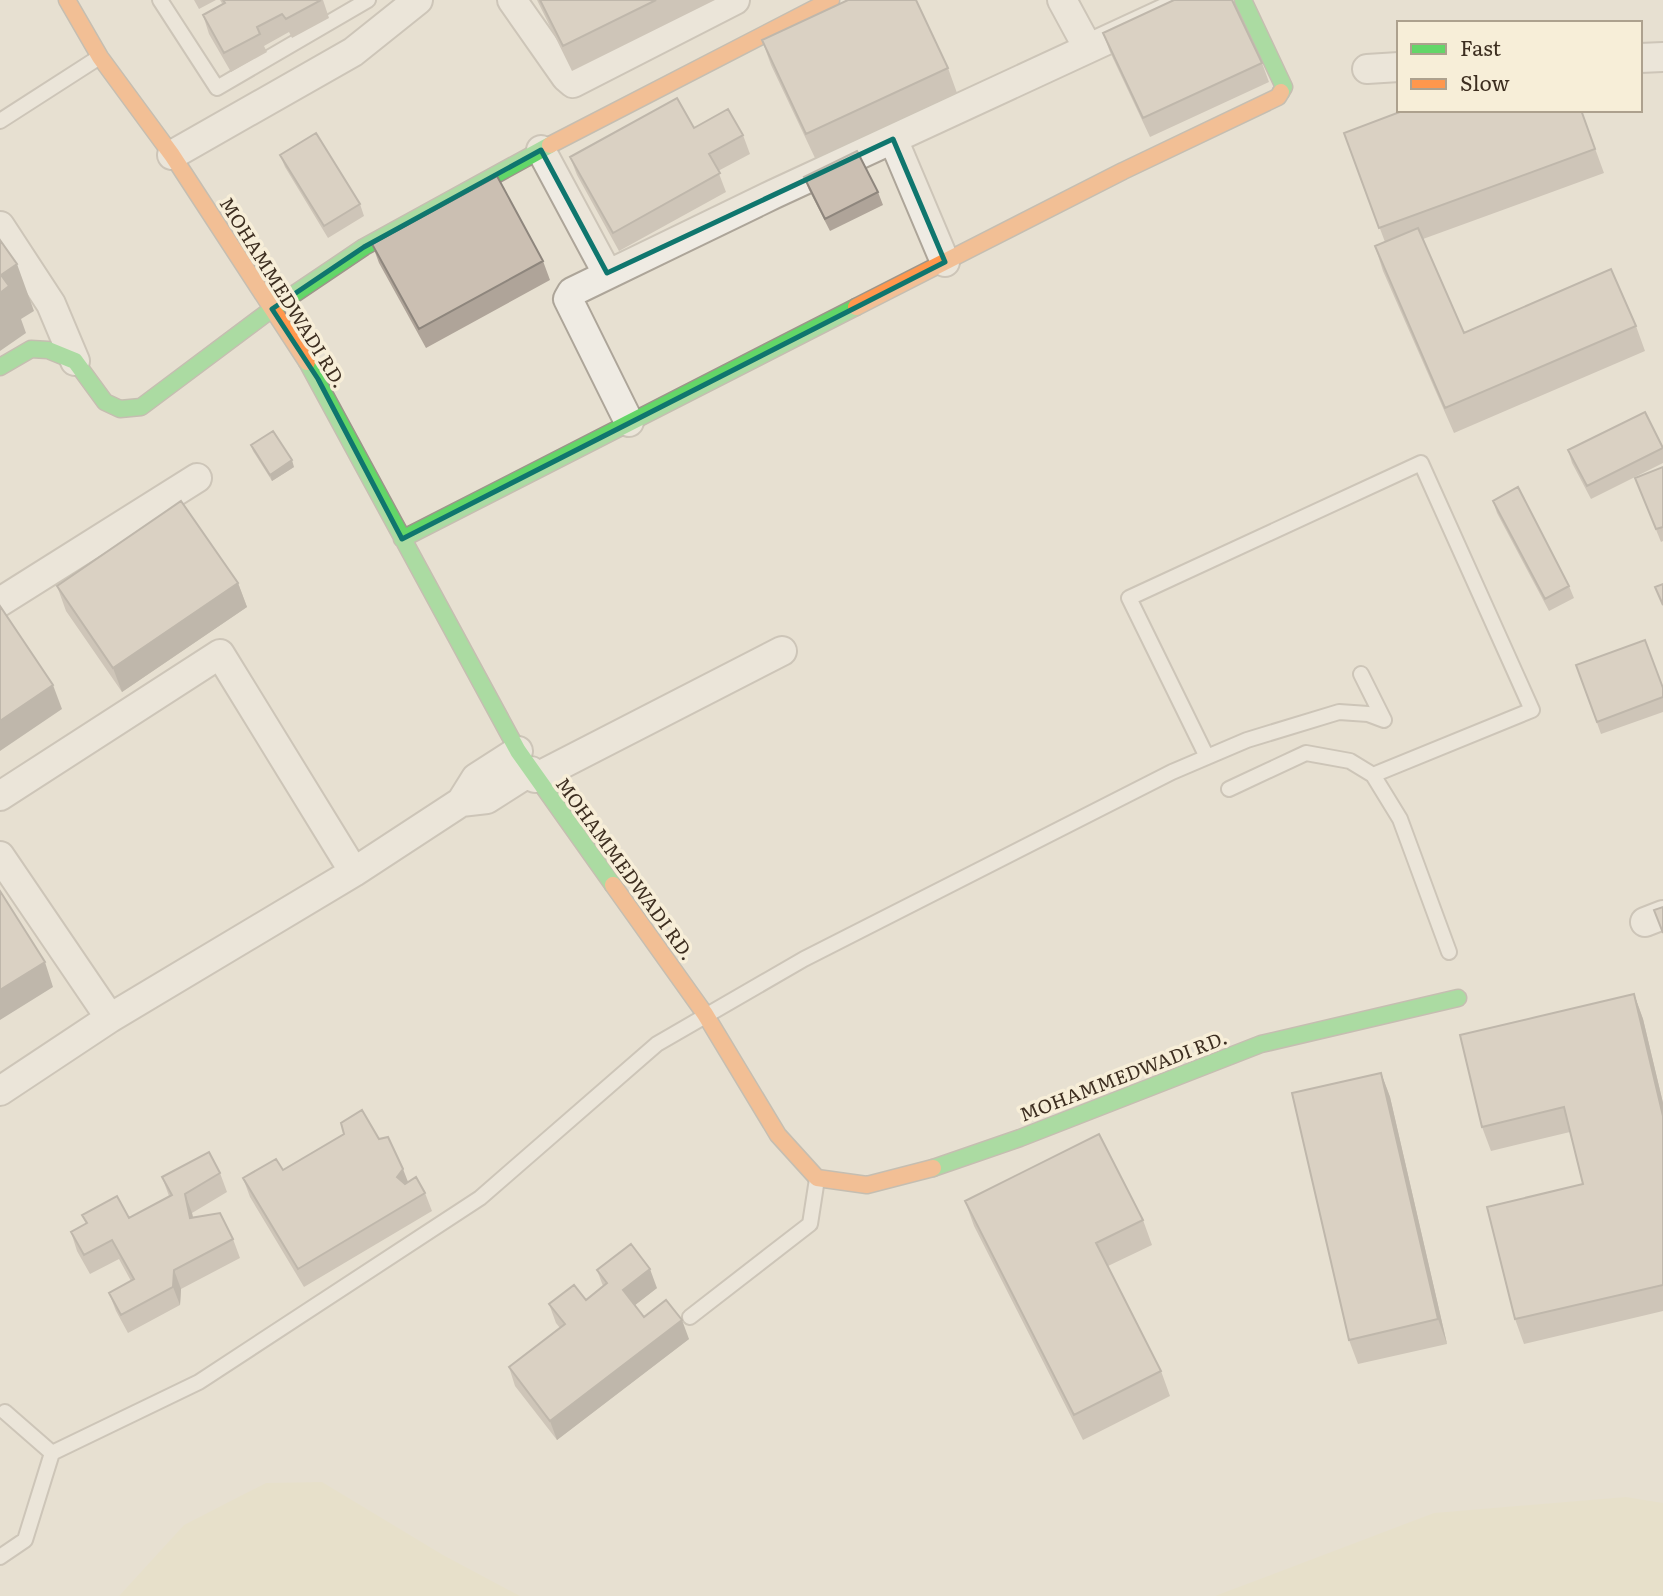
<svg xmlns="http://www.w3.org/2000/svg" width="1663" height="1596" viewBox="0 0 1663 1596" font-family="Literata,serif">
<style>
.farmland{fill:#e6dfc2}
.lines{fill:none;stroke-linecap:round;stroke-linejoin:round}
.lane-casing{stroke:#ada599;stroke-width:18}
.street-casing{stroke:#ada599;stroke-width:32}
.fast-casing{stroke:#9c958a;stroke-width:19}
.slow-casing{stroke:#9c958a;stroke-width:19}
.lane{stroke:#efebe3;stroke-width:14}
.street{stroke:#efebe3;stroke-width:28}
.fast{stroke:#63d668;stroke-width:16}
.slow{stroke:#ff974d;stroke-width:16}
.wall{fill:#afa499}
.shaded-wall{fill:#8e867d}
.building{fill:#cbbfb2;stroke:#8e867d;stroke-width:2}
.marked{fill:none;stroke:#0f766e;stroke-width:5;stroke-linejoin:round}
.labels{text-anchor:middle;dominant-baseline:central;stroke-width:7;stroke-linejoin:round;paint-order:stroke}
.street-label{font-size:19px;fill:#3d2e20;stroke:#f7eed8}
</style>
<rect width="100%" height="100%" fill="#e7e0d1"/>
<path class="farmland" d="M322 1482 443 1555 520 1596H119L184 1525 266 1483Z
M1626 1497 1663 1503V1596H1215L1434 1513Z"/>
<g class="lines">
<g class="lane-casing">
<path id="lane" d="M160 0 217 88 368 0
M0 121 98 58
M1207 757 1129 598 1421 463 1532 710 1373 775
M1229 789 1306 753 1350 761 1373 775 1400 819 1449 952
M690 1317 810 1224 817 1179
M5 1412 52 1453
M0 1557 25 1540 52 1453 199 1382 480 1198 657 1044 804 959 1172 772 1247 740 1339 712 1368 714 1384 720 1361 674"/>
</g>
<g class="street-casing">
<path id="street" d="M512 0 566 77 573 83 735 0
M1062 0 1088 48
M1640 58 1663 57
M1367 69 1399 67
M893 139 945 262
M541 150 607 273
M172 155 353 52 418 0
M0 226 51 304 75 361
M629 422 568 299 572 292 774 194 1193 0
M0 602 197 478
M535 778 782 651
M0 796 220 654 354 872
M461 802 487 799 531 771
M0 856 110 1018
M1645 922 1663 915
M0 1091 110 1018 354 872 461 802 476 778 518 751"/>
</g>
<g class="fast-casing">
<path id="fast" d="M1243 0 1284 87 1281 92
M307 362 518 751 613 885
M0 367 31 349 48 350 75 361 105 402 120 409 141 407 272 309 364 247 550 145
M402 539 856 307
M933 1168 1020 1138 1261 1044 1458 998"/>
</g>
<g class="slow-casing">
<path id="slow" d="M67 0 100 57 172 155 307 362
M550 145 831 0
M856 307 1123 171 1278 97 1281 92
M613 885 705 1014 778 1135 817 1178 867 1185 933 1168"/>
</g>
<use href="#lane" class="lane"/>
<use href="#street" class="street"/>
<use href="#fast" class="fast"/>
<use href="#slow" class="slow"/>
</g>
<path class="wall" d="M194 0H216L199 9Z
M220 0H323L329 18 292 38 289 32 264 46 267 52 231 72 209 34 203 15 223 5Z
M537 0H715L572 71Z
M1103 33 1262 63 1269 82 1150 137 1110 52Z
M762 40 948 68 957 93 815 158 771 65Z
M1581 110 1604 173 1423 239 1464 333 1636 326 1645 351 1454 433 1383 271 1375 246 1385 242 1344 133Z
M694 128 743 135 750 154 718 171 726 192 619 251 577 175 570 157Z
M280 155 360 204 364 216 328 238 285 167Z
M804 177 878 192 883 205 830 231 809 190Z
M372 244 543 261 550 280 426 348 379 263Z
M251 445 294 467 272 481 253 451Z
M1663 449V463L1591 499 1572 463 1568 450Z
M1663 467V541L1661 542 1635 478Z
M1493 501 1569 586 1574 598 1549 611 1497 513Z
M238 583 247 607 122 692 66 611 57 586Z
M1576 665 1663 688V712L1601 734Z
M1634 994 1643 1019 1663 1103V1311L1524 1344 1515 1319 1583 1184 1570 1132 1491 1151 1482 1127Z
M1381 1073 1390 1097 1447 1344 1358 1364 1349 1340Z
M379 1139 408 1182 425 1193 432 1211 304 1287 250 1197 243 1178 283 1170Z
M220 1173 227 1192 192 1213 193 1217 233 1239 240 1258 181 1289 180 1305 128 1333 116 1311 109 1293 131 1281 119 1259 90 1274 77 1251 71 1232 86 1224 82 1215 129 1218 169 1196 162 1177Z
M965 1201 1143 1220 1152 1245 1108 1266 1161 1371 1170 1396 1083 1440 974 1226Z
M597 1270 657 1288 635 1305 644 1317 689 1339 557 1440 515 1386 509 1367 560 1328 556 1323 549 1304 586 1300 603 1286Z"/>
<path class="shaded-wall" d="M17 264 34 311 21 319 26 333 0 351V293L1 275Z
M292 460 294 467 272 481 270 475Z
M238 583 247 607 122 692 113 668Z
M53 685 62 709 0 751V721Z
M45 962 53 987 0 1020V990Z
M1634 994 1643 1019 1663 1103V1116Z
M1381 1073 1390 1097 1447 1344 1438 1319Z
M403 1169 410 1187 397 1177Z
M185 1194 192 1213 197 1237 190 1218Z
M650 1269 657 1288 630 1309 623 1290Z
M174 1270 181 1289 180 1305 173 1287Z
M682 1320 689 1339 557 1440 550 1421Z"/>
<path class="building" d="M223 0H321L286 19 282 14 257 27 260 34 224 53 203 15 225 3Z
M540 0H656L563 46Z
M848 0H916L948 68 806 134 762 40Z
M1174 0H1232L1262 63 1143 118 1103 33Z
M677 98 694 128 728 109 743 135 709 154 720 173 613 233 570 157Z
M1405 110H1581L1595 149 1379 228 1344 133Z
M316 133 360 204 324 226 280 155Z
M857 151 878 192 825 219 804 177Z
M497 176 543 261 419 329 372 244Z
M1418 228 1464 333 1611 269 1636 326 1445 408 1375 246Z
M0 240 17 264 1 275 9 286 0 293Z
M1645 412 1663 448 1587 486 1568 450Z
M273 431 292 460 270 475 251 445Z
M1663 467V527L1656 529 1635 478Z
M1518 487 1569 586 1545 599 1493 501Z
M181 501 238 583 113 668 57 586Z
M1663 584V605L1655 587Z
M0 606 53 685 0 721Z
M1645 640 1663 688V697L1597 722 1576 665Z
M0 891 45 962 0 990Z
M1663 907V933L1654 910Z
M1634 994 1663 1116V1285L1515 1319 1487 1207 1583 1184 1564 1107 1482 1127 1460 1035Z
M1381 1073 1438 1319 1349 1340 1292 1093Z
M362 1110 379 1139 388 1137 403 1169 397 1177 405 1184 416 1177 425 1193 298 1269 243 1178 276 1159 283 1170 344 1134 341 1123Z
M1099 1134 1143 1220 1096 1243 1161 1371 1074 1415 965 1201Z
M209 1152 220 1173 185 1194 190 1218 220 1213 233 1239 174 1270 173 1287 121 1315 109 1293 134 1279 112 1240 84 1255 71 1232 87 1223 82 1215 117 1196 129 1218 172 1195 162 1177Z
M631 1244 650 1269 623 1290 644 1317 666 1300 682 1320 550 1421 509 1367 565 1324 549 1304 574 1285 586 1300 607 1283 597 1270Z"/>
<path d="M0 0H1663V1596H0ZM893 139 945 262 402 539 318 379 272 309 364 247 541 150 607 273Z" fill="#e7e0d1" fill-opacity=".55" fill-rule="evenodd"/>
<path class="marked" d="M893 139 945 262 402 539 318 379 272 309 364 247 541 150 607 273Z"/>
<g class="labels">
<g class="street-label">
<text transform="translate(284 292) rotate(58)">MOHAMMEDWADI RD.</text>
<text transform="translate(626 868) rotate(54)">MOHAMMEDWADI RD.</text>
<text transform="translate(1123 1075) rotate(-21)">MOHAMMEDWADI RD.</text>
</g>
</g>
<rect x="1397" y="21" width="245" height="91" fill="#f7eed8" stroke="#ada18e" stroke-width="2"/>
<rect x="1411" y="44" width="35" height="10" fill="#63d668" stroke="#ada18e" stroke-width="2"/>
<text x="1460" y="56" font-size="21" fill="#3d2e20">Fast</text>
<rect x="1411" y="79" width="35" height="10" fill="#ff974d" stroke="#ada18e" stroke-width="2"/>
<text x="1460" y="91" font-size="21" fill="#3d2e20">Slow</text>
</svg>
